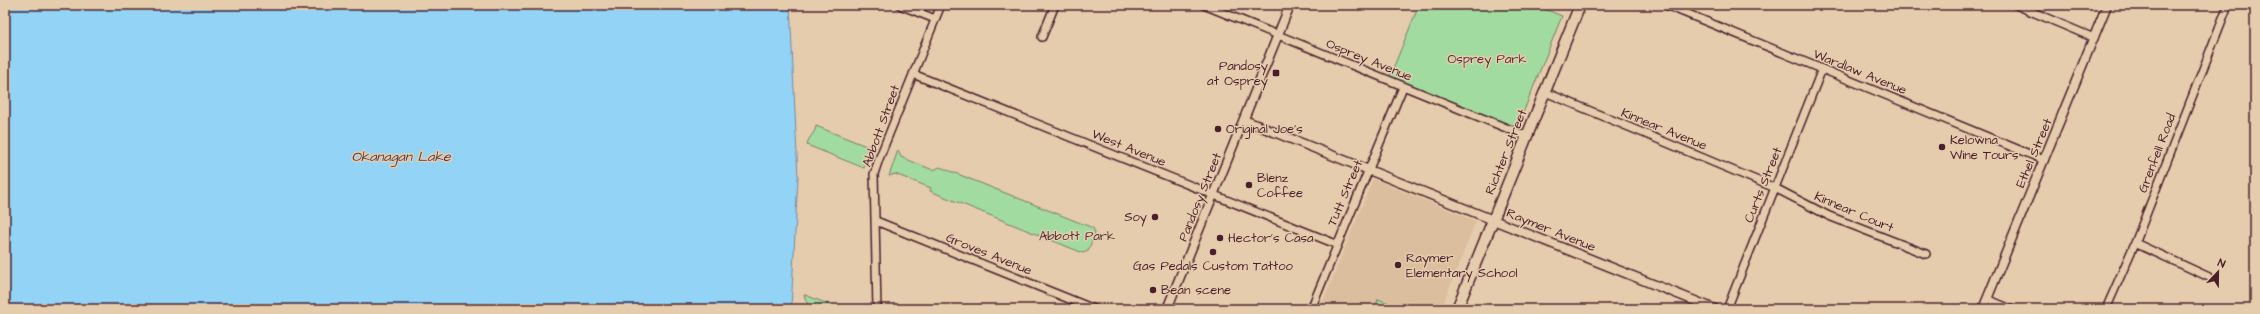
<svg xmlns="http://www.w3.org/2000/svg" width="2260" height="314" viewBox="0 0 2260 314" font-family="'Architects Daughter',sans-serif">
<style>
.built{fill:#dbbe9e}
.green{fill:#a2dba0;stroke:#767d66}
.water{fill:#93d3f5;stroke:#768ba4}
.lines{fill:none;stroke-linecap:round;stroke-linejoin:round}
.minor-casing{stroke:#4a1f2b;stroke-width:10}
.tertiary-casing{stroke:#4a1f2b;stroke-width:11}
.secondary-casing{stroke:#4a1f2b;stroke-width:13}
.minor{stroke:#e5ccad;stroke-width:7}
.tertiary{stroke:#e5ccad;stroke-width:8}
.secondary{stroke:#e5ccad;stroke-width:10}
.poi-dot{fill:#4a1f2b;stroke:#e5ccad;stroke-width:1.5}
.labels{text-anchor:middle;dominant-baseline:central;stroke-width:3;stroke-linejoin:round;paint-order:stroke}
.park-label{font-size:13px;fill:#533237;stroke:#e5ccad}
.street-label{font-size:13px;fill:#4a1f2b;stroke:#e5ccad}
.poi-label{font-size:13px;fill:#4a1f2b;stroke:#e5ccad;text-anchor:start}
.water-label{font-size:14px;font-style:italic;fill:#553a49;stroke:#e5ccad}
</style>
<rect width="100%" height="100%" fill="#e5ccad"/>
<filter id="ink" filterUnits="userSpaceOnUse"><feTurbulence type="fractalNoise" baseFrequency=".025" numOctaves="2"/><feDisplacementMap in="SourceGraphic" scale="8" xChannelSelector="R" yChannelSelector="G"/><feConvolveMatrix kernelMatrix="1 2 1 2 8 2 1 2 1" color-interpolation-filters="sRGB"/></filter>
<g filter="url(#ink)">
<path class="built" d="M1373 179 1476 221 1441 309H1320Z"/>
<path class="green" d="M1419 5H1534L1562 16 1517 128 1390 76Z
M816 126 871 148 864 168 807 145C808 137 815 134 816 126Z
M898 150 901 157 933 170 940 167 1093 228 1095 233 1088 251 1083 253 930 191 931 188 895 174 889 176Z
M804 295H805L841 309H808V305Z
M1378 299 1404 309H1375Z"/>
<path class="water" d="M5 5H790L798 177 791 309H5Z"/>
<g class="lines">
<g class="minor-casing">
<path id="minor" d="M900 5 935 19
M1204 5 1526 136
M1666 5 2044 160
M2016 5 2094 38
M1042 37 1055 5
M913 74 1336 244
M1545 92 1775 188 1829 216 1926 254
M876 221 1094 309
M2135 243 2209 277
M1987 299 2011 309
M877 309 874 174 879 159 941 5
M1311 309 1403 87
M1727 309 1822 69
M2106 309 2135 243 2228 5"/>
</g>
<g class="tertiary-casing">
<path id="tertiary" d="M1244 120 1715 309
M1167 309 1290 5
M1983 309 2107 5"/>
</g>
<g class="secondary-casing">
<path id="secondary" d="M1457 309 1580 5"/>
</g>
<use href="#minor" class="minor"/>
<use href="#tertiary" class="tertiary"/>
<use href="#secondary" class="secondary"/>
</g>
</g>
<g class="poi-dot">
<rect x="1272" y="69" width="8" height="8" rx="2"/>
<circle cx="1218" cy="129" r="4"/>
<circle cx="1942" cy="147" r="4"/>
<circle cx="1249" cy="185" r="4"/>
<circle cx="1155" cy="217" r="4"/>
<circle cx="1220" cy="238" r="4"/>
<circle cx="1213" cy="252" r="4"/>
<circle cx="1398" cy="265" r="4"/>
<circle cx="1153" cy="290" r="4"/>
</g>
<g class="labels">
<g class="park-label">
<text x="1487" y="59">Osprey Park</text>
<text x="1077" y="236">Abbott Park</text>
</g>
<g class="street-label">
<text transform="translate(1369 60) rotate(22)">Osprey Avenue</text>
<text transform="translate(1860 72) rotate(22)">Wardlaw Avenue</text>
<text transform="translate(881 126) rotate(-70)">Abbott Street</text>
<text transform="translate(1664 129) rotate(22)">Kinnear Avenue</text>
<text transform="translate(1129 148) rotate(22)">West Avenue</text>
<text transform="translate(1506 152) rotate(-68)">Richter Street</text>
<text transform="translate(2034 153) rotate(-67)">Ethel Street</text>
<text transform="translate(2157 153) rotate(-69)">Grenfell Road</text>
<text transform="translate(1763 185) rotate(-68)">Curts Street</text>
<text transform="translate(1345 193) rotate(-67)">Tutt Street</text>
<text transform="translate(1200 197) rotate(-68)">Pandosy Street</text>
<text transform="translate(1854 212) rotate(23)">Kinnear Court</text>
<text transform="translate(1551 230) rotate(22)">Raymer Avenue</text>
<text transform="translate(989 254) rotate(22)">Groves Avenue</text>
</g>
<g class="poi-label">
<text x="1268" y="66" text-anchor="end">Pandosy<tspan x="1268" dy="15">at Osprey</tspan></text>
<text x="1226" y="129">Original Joe's</text>
<text x="1950" y="140">Kelowna<tspan x="1950" dy="15">Wine Tours</tspan></text>
<text x="1257" y="178">Blenz<tspan x="1257" dy="15">Coffee</tspan></text>
<text x="1147" y="217" text-anchor="end">Soy</text>
<text x="1228" y="238">Hector's Casa</text>
<text x="1406" y="258">Raymer<tspan x="1406" dy="15">Elementary School</tspan></text>
<text x="1213" y="266" text-anchor="middle">Gas Pedals Custom Tattoo</text>
<text x="1161" y="290">Bean scene</text>
</g>
<g class="water-label">
<text x="401" y="157">Okanagan Lake</text>
</g>
</g>
<rect width="2260" height="314" fill="none" stroke="#e5ccad" stroke-width="20"/>
<rect x="10" y="10" width="2240" height="294" fill="none" stroke="#4a1f2b" stroke-width="1.5" filter="url(#ink)"/>
<g transform="translate(2218 272) rotate(22)" stroke="#e5ccad" stroke-width="3" paint-order="stroke">
<path d="M0-3L7 15L0 10L-7 15Z" fill="#4a1f2b"/>
<text y="-6" font-size="11" font-weight="bold" text-anchor="middle" fill="#4a1f2b">N</text>
</g>
</svg>
